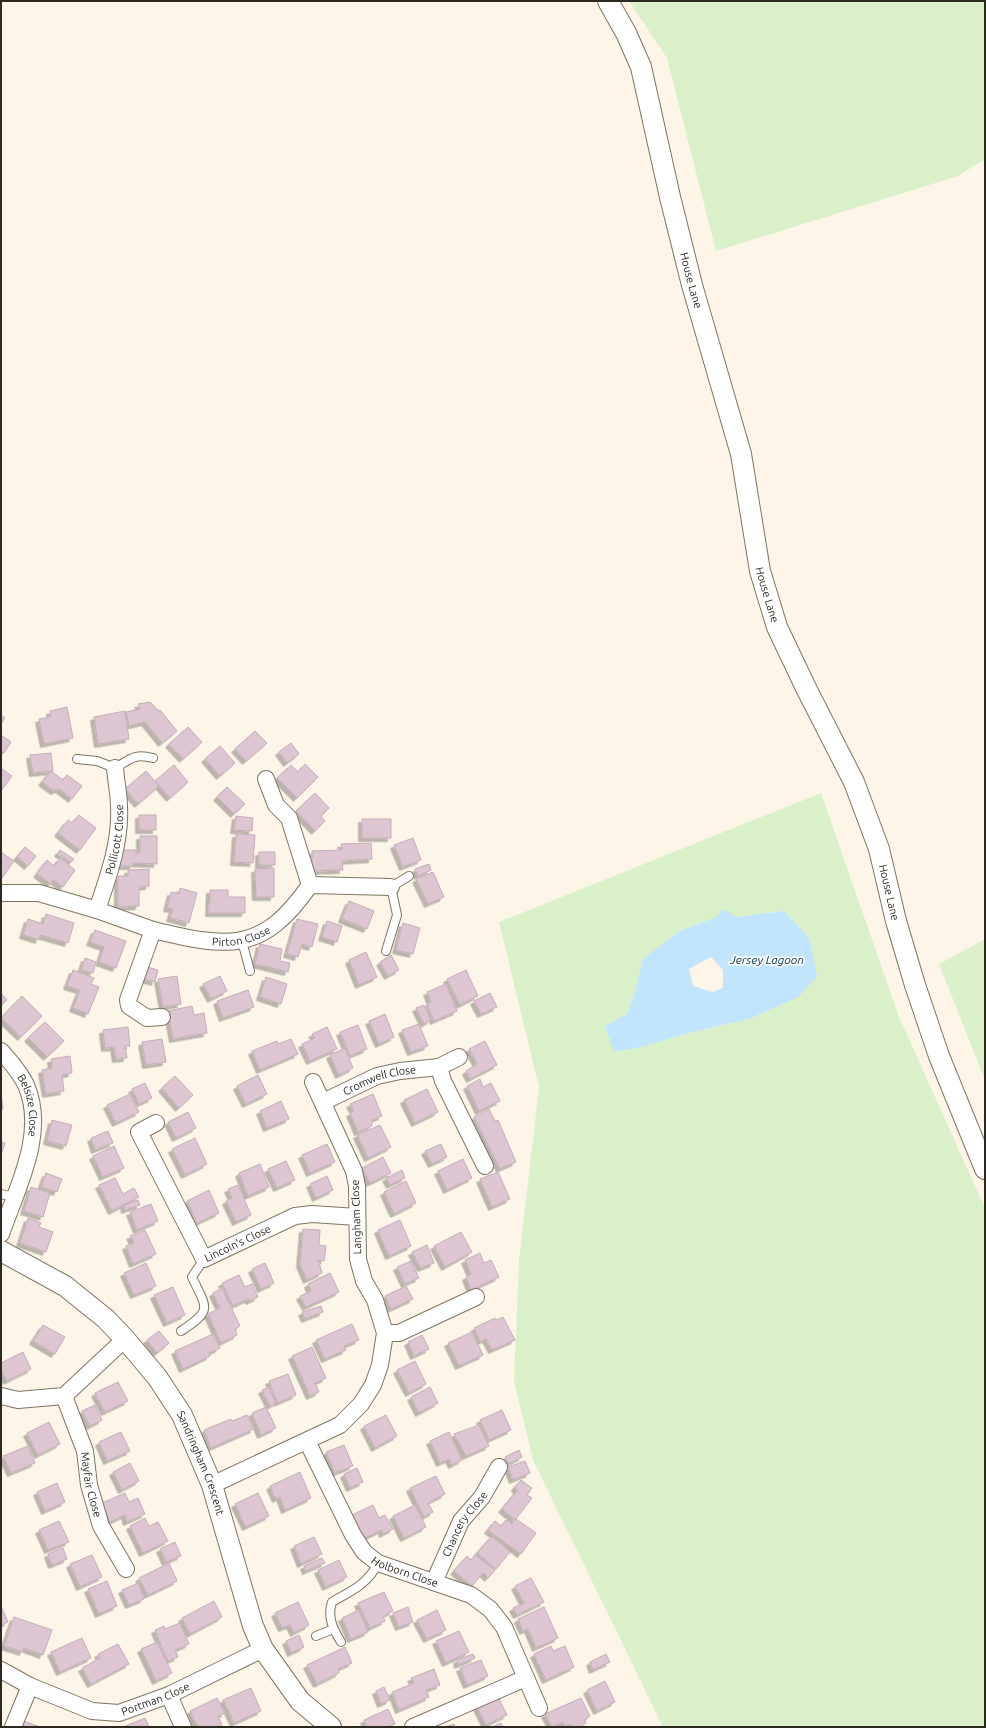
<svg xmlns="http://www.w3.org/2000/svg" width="986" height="1728" viewBox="0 0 986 1728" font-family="Ubuntu,sans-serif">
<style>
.green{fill:#d9f0c9;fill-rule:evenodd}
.water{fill:#c0e5fc;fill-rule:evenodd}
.building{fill:#dec5d2;stroke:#c4acb9;filter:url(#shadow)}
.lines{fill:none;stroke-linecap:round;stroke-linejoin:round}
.service-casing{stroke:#7f7460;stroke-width:10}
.minor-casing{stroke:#7f7460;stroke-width:18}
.tertiary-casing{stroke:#7f7460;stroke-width:22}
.service{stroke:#fff;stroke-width:8}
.minor{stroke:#fff;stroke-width:16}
.tertiary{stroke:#fff;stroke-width:20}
.labels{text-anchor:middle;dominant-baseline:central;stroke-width:3.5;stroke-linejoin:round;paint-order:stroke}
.street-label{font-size:11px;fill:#2d2820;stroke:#fff}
.water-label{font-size:12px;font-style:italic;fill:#00334c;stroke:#fff}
</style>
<defs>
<filter id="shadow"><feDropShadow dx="-3.5" dy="3.5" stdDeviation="0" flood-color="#0004"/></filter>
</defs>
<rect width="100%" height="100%" fill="#fdf6e8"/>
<path class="green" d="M629 1H985V159L958 176 716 251 667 58Z
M821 793 899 1017 985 1208V1727H663L533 1460 514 1381 519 1261 539 1087 499 922ZM723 909 735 917 784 911 798 997 749 1019 692 1032 641 1047 615 1052 605 1026 627 1014 634 995 643 959 679 931 718 917Z
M985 939V1080L939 964Z"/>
<path class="water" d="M723 909 736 917 784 911 809 938 817 976 798 997 749 1019 692 1032 641 1047 614 1052 605 1026 627 1014 634 995 643 959 679 931 717 917ZM711 957 723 970V988L712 992 693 986 689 969Z"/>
<path class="building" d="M150 702 159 711 160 710 177 731 162 743 145 722 129 726 126 712 140 709 138 704Z
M67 707 73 738 44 744 39 719 51 717 50 711Z
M125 711 129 739 98 744 94 717Z
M1 715 5 718 1 724Z
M188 727 202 742 183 759 169 744Z
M255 731 267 743 246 761 235 749Z
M1 735 11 742 4 753 1 752Z
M291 743 299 754 287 763 279 752Z
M220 746 235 763 220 776 205 759Z
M51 753 53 771 33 773 30 755Z
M305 764 318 777 297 798 277 778 291 765 298 772Z
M174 765 188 782 170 798 155 781Z
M1 768 12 776 1 791Z
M51 771 63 780 67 775 82 786 72 799 59 789 54 791 42 782Z
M146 771 159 786 138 804 125 789Z
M227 787 245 804 234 814 217 797Z
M315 793 329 808 321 816 325 821 315 831 296 811Z
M79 815 96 828 80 850 58 833 68 820 72 823Z
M139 815H156V830H139Z
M236 816 253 818 252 831 234 830Z
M362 819H391V838H362Z
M236 834 255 835 253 863 234 862Z
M140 836H157V864L133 863V866H120V850H136V853H140Z
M413 838 421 860 403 867 394 845Z
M371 843 372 859 342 861 343 870 312 871V851L342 850 341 844Z
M25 847 36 856 28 866 17 857Z
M60 850 74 859 71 862 58 853Z
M1 852 14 861 2 878H1Z
M259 852H275V865H259Z
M60 858 75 870 63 887 53 880 51 884 37 874 47 860 54 866Z
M429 864 431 870 418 876 415 869Z
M274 868V897H256L255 869Z
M149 869V886L139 887V906L118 907V876H128V870Z
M433 872 444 897 428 904 416 879Z
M180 888 197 893 189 923 170 918 173 909 167 908 171 892 179 894Z
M210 890H228V897H245V913H209Z
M349 901 374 911 367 929 342 919Z
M46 914 74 923 68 943 40 935 39 940 23 935 28 919 43 924Z
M297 919 318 924 312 947 302 944 298 957 287 954Z
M327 921 342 926 337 942 322 937Z
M403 923 420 928 413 954 396 950Z
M95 930 126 941 116 968 99 962 104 947 90 942Z
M260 944 282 949 280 961 290 963 288 972 255 964Z
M366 952 377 977 359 985 349 960Z
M391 955 399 970 388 976 380 962Z
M85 958 96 962 93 973 81 970Z
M147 967 158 970 155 982 144 979Z
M73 970 94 978 91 984 99 987 88 1014 73 1008 80 990 67 986Z
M466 970 478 996 460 1005 447 979Z
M177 976 181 1004 163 1007 158 979Z
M220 976 227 991 211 999 203 984Z
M266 977 287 984 281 1004 260 997Z
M446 984 457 1011 434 1021 427 1004 431 1002 427 992Z
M248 990 254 1007 223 1018 217 1001Z
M1 993 7 1000 1 1006Z
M490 993 497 1007 481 1014 474 1001Z
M22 996 42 1016 21 1037 1 1018Z
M424 1005 431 1020 424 1024 416 1008Z
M192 1006 194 1015 204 1013 207 1033 173 1039 168 1011Z
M385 1014 394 1037 379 1044 369 1021Z
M45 1022 64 1041 47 1057 28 1038Z
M419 1024 428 1046 411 1052 402 1030Z
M358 1025 367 1049 350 1056 340 1032Z
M128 1027 130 1046H125L127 1058 116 1059 114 1047 105 1048 103 1030Z
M327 1027 337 1049 310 1061 302 1044 315 1038 312 1034Z
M162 1039 166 1062 146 1065 142 1042Z
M291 1039 298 1054 260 1070 252 1051 277 1041 278 1044Z
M485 1041 497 1065 470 1079 466 1071 477 1064 469 1049Z
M345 1048 353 1068 339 1075 330 1055Z
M70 1056 72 1073 62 1075 64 1091 46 1094 42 1070 52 1068 51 1059Z
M258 1075 267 1094 246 1104 237 1086Z
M175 1076 193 1095 179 1108 162 1088Z
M480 1079 483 1087 491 1083 500 1101 479 1111 467 1086Z
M145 1083 152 1098 139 1104 132 1089Z
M427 1089 438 1112 415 1123 404 1100Z
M1 1092 3 1109 1 1110Z
M130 1094 139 1112 116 1123 107 1105Z
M373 1094 382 1116 372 1120V1126L358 1132 350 1113 354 1111 350 1104Z
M281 1101 289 1119 267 1128 260 1111Z
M489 1109 495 1121 498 1120 516 1162 500 1169 474 1117Z
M188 1112 196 1128 176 1138 168 1122Z
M52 1120 72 1125 66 1146 47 1141Z
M380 1125 391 1147 368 1158 357 1135Z
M108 1131 113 1143 95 1150 91 1138Z
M195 1138 207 1164 185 1175 172 1149Z
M1 1142 5 1143 1 1155Z
M327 1144 335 1162 310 1173 302 1155Z
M441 1144 447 1157 432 1164 425 1151Z
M114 1146 124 1168 103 1177 93 1156Z
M383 1157 391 1173 370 1183 362 1168Z
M463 1159 472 1178 447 1190 438 1171Z
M286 1161 295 1180 277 1188 268 1169Z
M260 1164 269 1187 248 1196 239 1173Z
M402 1170 405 1178 390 1185 386 1178Z
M498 1172 510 1199 492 1207 480 1179Z
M46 1173 62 1179 57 1192 41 1187Z
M327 1176 333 1190 316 1198 310 1184Z
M115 1178 123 1194 134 1188 139 1197 112 1211 99 1185Z
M406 1181 416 1203 394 1214 384 1192Z
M238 1185 251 1215 236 1222 226 1201 232 1198 228 1189Z
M31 1187 50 1193 43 1217 24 1211Z
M209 1190 219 1213 197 1223 187 1201Z
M138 1200 140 1205 125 1210 124 1205Z
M151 1204 158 1221 137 1230 130 1212Z
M28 1218 41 1223 39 1227 53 1232 46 1252 20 1243Z
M400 1220 411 1246 389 1256 378 1230Z
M303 1229 320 1230 319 1245 326 1246 324 1261 318 1260 322 1273 307 1280 300 1264Z
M145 1230 156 1254 133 1264 126 1246 134 1243 130 1236Z
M461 1232 472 1252 445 1267 434 1246Z
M427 1245 434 1263 421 1268 412 1252Z
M480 1253 484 1263 491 1260 499 1277 471 1290 466 1277 471 1274 465 1260Z
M411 1261 419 1278 405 1284 397 1267Z
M146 1263 156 1286 134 1295 124 1273Z
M265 1263 274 1283 261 1289 252 1269Z
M330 1273 339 1292 306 1307 300 1296 311 1291 308 1284Z
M239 1275 245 1287 252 1284 258 1297 250 1301 248 1299 233 1306 222 1283Z
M406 1286 413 1299 391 1309 385 1296Z
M173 1287 185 1315 167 1323 154 1295Z
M222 1288 240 1326 235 1329 237 1335 221 1343 208 1314 220 1308 213 1293Z
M321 1306 323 1312 305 1319 302 1312Z
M503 1317 515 1340 492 1350 486 1339 480 1342 474 1328 495 1318 496 1320Z
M352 1324 359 1340 344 1346 346 1350 325 1359 316 1340Z
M43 1325 65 1337 55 1354 33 1341Z
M159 1331 169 1343 157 1353 147 1340Z
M472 1332 483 1355 459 1366 448 1343Z
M213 1334 220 1348 209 1353 210 1356 183 1369 175 1351Z
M422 1335 429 1349 414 1356 408 1342Z
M312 1347 326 1378 315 1383 319 1392 310 1396 292 1356Z
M23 1352 31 1369 7 1381 1 1369V1363Z
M415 1361 426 1384 409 1393 397 1370Z
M288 1374 296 1395 277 1403 269 1381Z
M118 1382 128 1401 105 1412 95 1393Z
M269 1387 276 1403 270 1406 262 1390Z
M430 1387 438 1403 419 1413 411 1397Z
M95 1405 102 1420 90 1426 82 1411Z
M266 1407 276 1428 261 1435 252 1413Z
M502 1410 511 1430 489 1440 480 1420Z
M247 1415 254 1429 211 1448 204 1430 231 1419 232 1421Z
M386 1415 397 1436 375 1448 364 1426Z
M49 1422 60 1444 38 1455 27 1433Z
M479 1425 489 1446 466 1456 454 1434Z
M121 1432 130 1451 107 1461 99 1442Z
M449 1432 462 1460 452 1465 449 1459 440 1463 430 1441Z
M344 1445 353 1466 335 1473 326 1452Z
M28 1446 35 1463 11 1473 3 1456Z
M519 1450 522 1457 509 1464 505 1457Z
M525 1461 530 1473 513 1480 508 1467Z
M130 1463 139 1481 122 1490 113 1472Z
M357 1468 363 1482 350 1488 344 1474Z
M300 1472 311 1498 285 1510 280 1497 276 1499 270 1486Z
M436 1476 445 1494 428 1503 433 1512 424 1517 410 1488Z
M521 1480 532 1488 527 1495 532 1498 515 1520 502 1509 517 1491 515 1487Z
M57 1483 65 1502 45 1511 37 1492Z
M125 1493 129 1502 138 1498 145 1514 127 1522 125 1515 110 1522 102 1503Z
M258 1493 269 1516 246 1527 235 1504Z
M373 1505 379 1518 385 1515 393 1529 383 1534 382 1530 361 1540 350 1516Z
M415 1505 426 1527 404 1538 393 1516Z
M145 1518 149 1526 158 1522 168 1541 143 1553 130 1526Z
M516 1519 536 1533 521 1554 488 1530 495 1521 501 1526 506 1520 512 1524Z
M59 1521 69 1542 48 1550 39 1530Z
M492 1536 510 1552 496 1569 477 1553Z
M314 1537 322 1554 301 1564 294 1546Z
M175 1542 181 1556 166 1562 160 1549Z
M63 1548 67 1559 52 1565 48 1554Z
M92 1555 102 1577 80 1587 70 1564Z
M475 1555 495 1570 488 1578 483 1573 472 1586 454 1571 467 1556 471 1560Z
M322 1558 325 1563 306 1571 304 1566Z
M339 1560 347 1577 326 1587 318 1570Z
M169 1563 177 1581 148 1595 139 1578Z
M531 1578 544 1602 517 1615 513 1608 524 1603 515 1586Z
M107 1581 117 1606 99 1614 88 1589Z
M138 1583 144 1599 129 1605 122 1590Z
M384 1592 393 1611 383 1616 385 1621 370 1628 358 1603Z
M214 1601 222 1617 190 1634 182 1618Z
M298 1602 309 1625 294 1633 290 1625 282 1628 275 1613Z
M1 1606 8 1622 1 1625Z
M408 1607 413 1622 399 1627 393 1613Z
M544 1607 558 1638 536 1648 528 1629 523 1631 518 1619Z
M359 1610 368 1632 351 1639 342 1618Z
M437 1610 446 1630 427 1639 417 1620Z
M14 1617 52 1630 43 1655 24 1648 23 1652 4 1646Z
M180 1623 189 1644 175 1650 178 1657 168 1661 155 1630 164 1626 165 1629Z
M459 1631 469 1652 446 1663 436 1641Z
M299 1635 304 1647 291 1653 286 1641Z
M82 1638 91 1658 60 1672 51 1652Z
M157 1642 172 1673 156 1681 141 1649Z
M118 1644 129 1664 91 1684 82 1668 100 1658 98 1654Z
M551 1646 553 1651 565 1646 574 1667 546 1680 534 1654Z
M345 1647 352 1663 338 1669 339 1673 317 1684 307 1665Z
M473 1654 475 1658 458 1665 457 1660Z
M606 1654 610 1662 593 1670 590 1662Z
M481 1660 488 1676 467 1685 460 1668Z
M434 1669 440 1685 426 1690 429 1697 399 1710 392 1692 414 1683 411 1678Z
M605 1681 615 1702 597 1711 587 1690Z
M384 1687 390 1700 381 1704 376 1691Z
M251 1688 261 1711 234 1723 223 1700Z
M498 1697 507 1715 486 1725 477 1707Z
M217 1698 225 1713 218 1716 222 1725 218 1727H198L190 1711Z
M581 1698 590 1716 584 1720 586 1723 579 1727H572L570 1724 565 1726 563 1722 552 1727 545 1714Z
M388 1709 395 1724 388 1727H367L364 1720Z
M145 1718 149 1727H123Z
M21 1720 40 1727H19Z
M501 1723 503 1727H492Z
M454 1724 455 1727H445Z"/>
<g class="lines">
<g class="service-casing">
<path id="service" d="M77 759 97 761 115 768C131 759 134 753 153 758
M242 941 250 971
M386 951 397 915 391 887 409 876
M1 1194 14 1197
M181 1331C213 1310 207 1309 192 1277L204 1259
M316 1636 333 1629
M341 1642C333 1629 327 1617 332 1602 351 1591 368 1584 378 1563"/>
</g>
<g class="minor-casing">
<g id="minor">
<path d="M310 885 391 887"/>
<path d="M1 893H39L97 910 153 930 128 1000 129 1006 147 1018 162 1017"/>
<path id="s1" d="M97 910C108 877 121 842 119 807 119 794 116 781 115 768"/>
<path id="s2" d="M153 930C228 948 262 954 310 885L289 818 276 805 266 779"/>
<path id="s3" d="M1 1051C10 1061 20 1072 26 1085 47 1133 17 1188 1 1234"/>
<path d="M439 1067 443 1081 485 1166"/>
<path id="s4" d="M323 1102 377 1076 400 1071 439 1067 459 1057"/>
<path id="s5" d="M156 1123 139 1132 204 1259 295 1216 312 1214 357 1217"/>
<path d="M385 1333H399L476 1297"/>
<path d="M1 1396 18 1400 64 1396 125 1339"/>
<path id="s6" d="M64 1396 85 1451 89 1485 101 1526 126 1569"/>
<path id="s7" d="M307 1441 353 1535 364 1552 378 1563 471 1595 490 1609 504 1627 539 1708"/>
<path d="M212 1485 340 1425 361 1404 373 1385 380 1365 385 1333 375 1300 364 1281 358 1259 357 1186 354 1171 313 1082"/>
<path id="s8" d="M434 1582 461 1521 482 1497 499 1467"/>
<path id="s9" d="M1 1670 30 1686 92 1711 119 1713 169 1695 263 1649"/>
<path d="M169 1695 183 1727"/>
<path d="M13 1727 30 1686"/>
<path d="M413 1727 526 1678"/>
</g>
</g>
<g class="tertiary-casing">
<g id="tertiary">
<path id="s10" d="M608 1 626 33 641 67 670 197 692 285 741 454 760 571 777 627 806 688 854 782 879 849 896 921 915 985 939 1056 985 1169"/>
<path id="s11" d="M1 1251 65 1286 106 1319 125 1339 157 1377 182 1415 212 1485 253 1626 263 1649 300 1701 331 1727"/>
</g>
</g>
<use href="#service" class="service"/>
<use href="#minor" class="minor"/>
<use href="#tertiary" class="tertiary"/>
</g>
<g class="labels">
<g class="street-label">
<text stroke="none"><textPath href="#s10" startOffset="293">House Lane</textPath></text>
<text stroke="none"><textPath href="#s10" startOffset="617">House Lane</textPath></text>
<text stroke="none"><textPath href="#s1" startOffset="73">Pollicott Close</textPath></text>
<text stroke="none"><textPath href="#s10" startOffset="940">House Lane</textPath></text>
<text stroke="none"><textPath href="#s2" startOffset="90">Pirton Close</textPath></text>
<text stroke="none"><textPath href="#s4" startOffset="61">Cromwell Close</textPath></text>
<text stroke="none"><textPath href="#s3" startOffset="63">Belsize Close</textPath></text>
<text transform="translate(356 1217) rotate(-92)">Langham Close</text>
<text stroke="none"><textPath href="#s5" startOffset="199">Lincoln's Close</textPath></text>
<text stroke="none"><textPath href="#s11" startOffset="300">Sandringham Crescent</textPath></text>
<text stroke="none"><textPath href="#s6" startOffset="93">Mayfair Close</textPath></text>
<text stroke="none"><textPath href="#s8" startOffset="66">Chancery Close</textPath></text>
<text stroke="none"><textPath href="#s7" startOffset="171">Holborn Close</textPath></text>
<text stroke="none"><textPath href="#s9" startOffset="166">Portman Close</textPath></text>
</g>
<g class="water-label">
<text x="767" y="959">Jersey Lagoon</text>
</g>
</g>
<rect width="986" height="1728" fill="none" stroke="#2d2820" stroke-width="4"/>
</svg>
